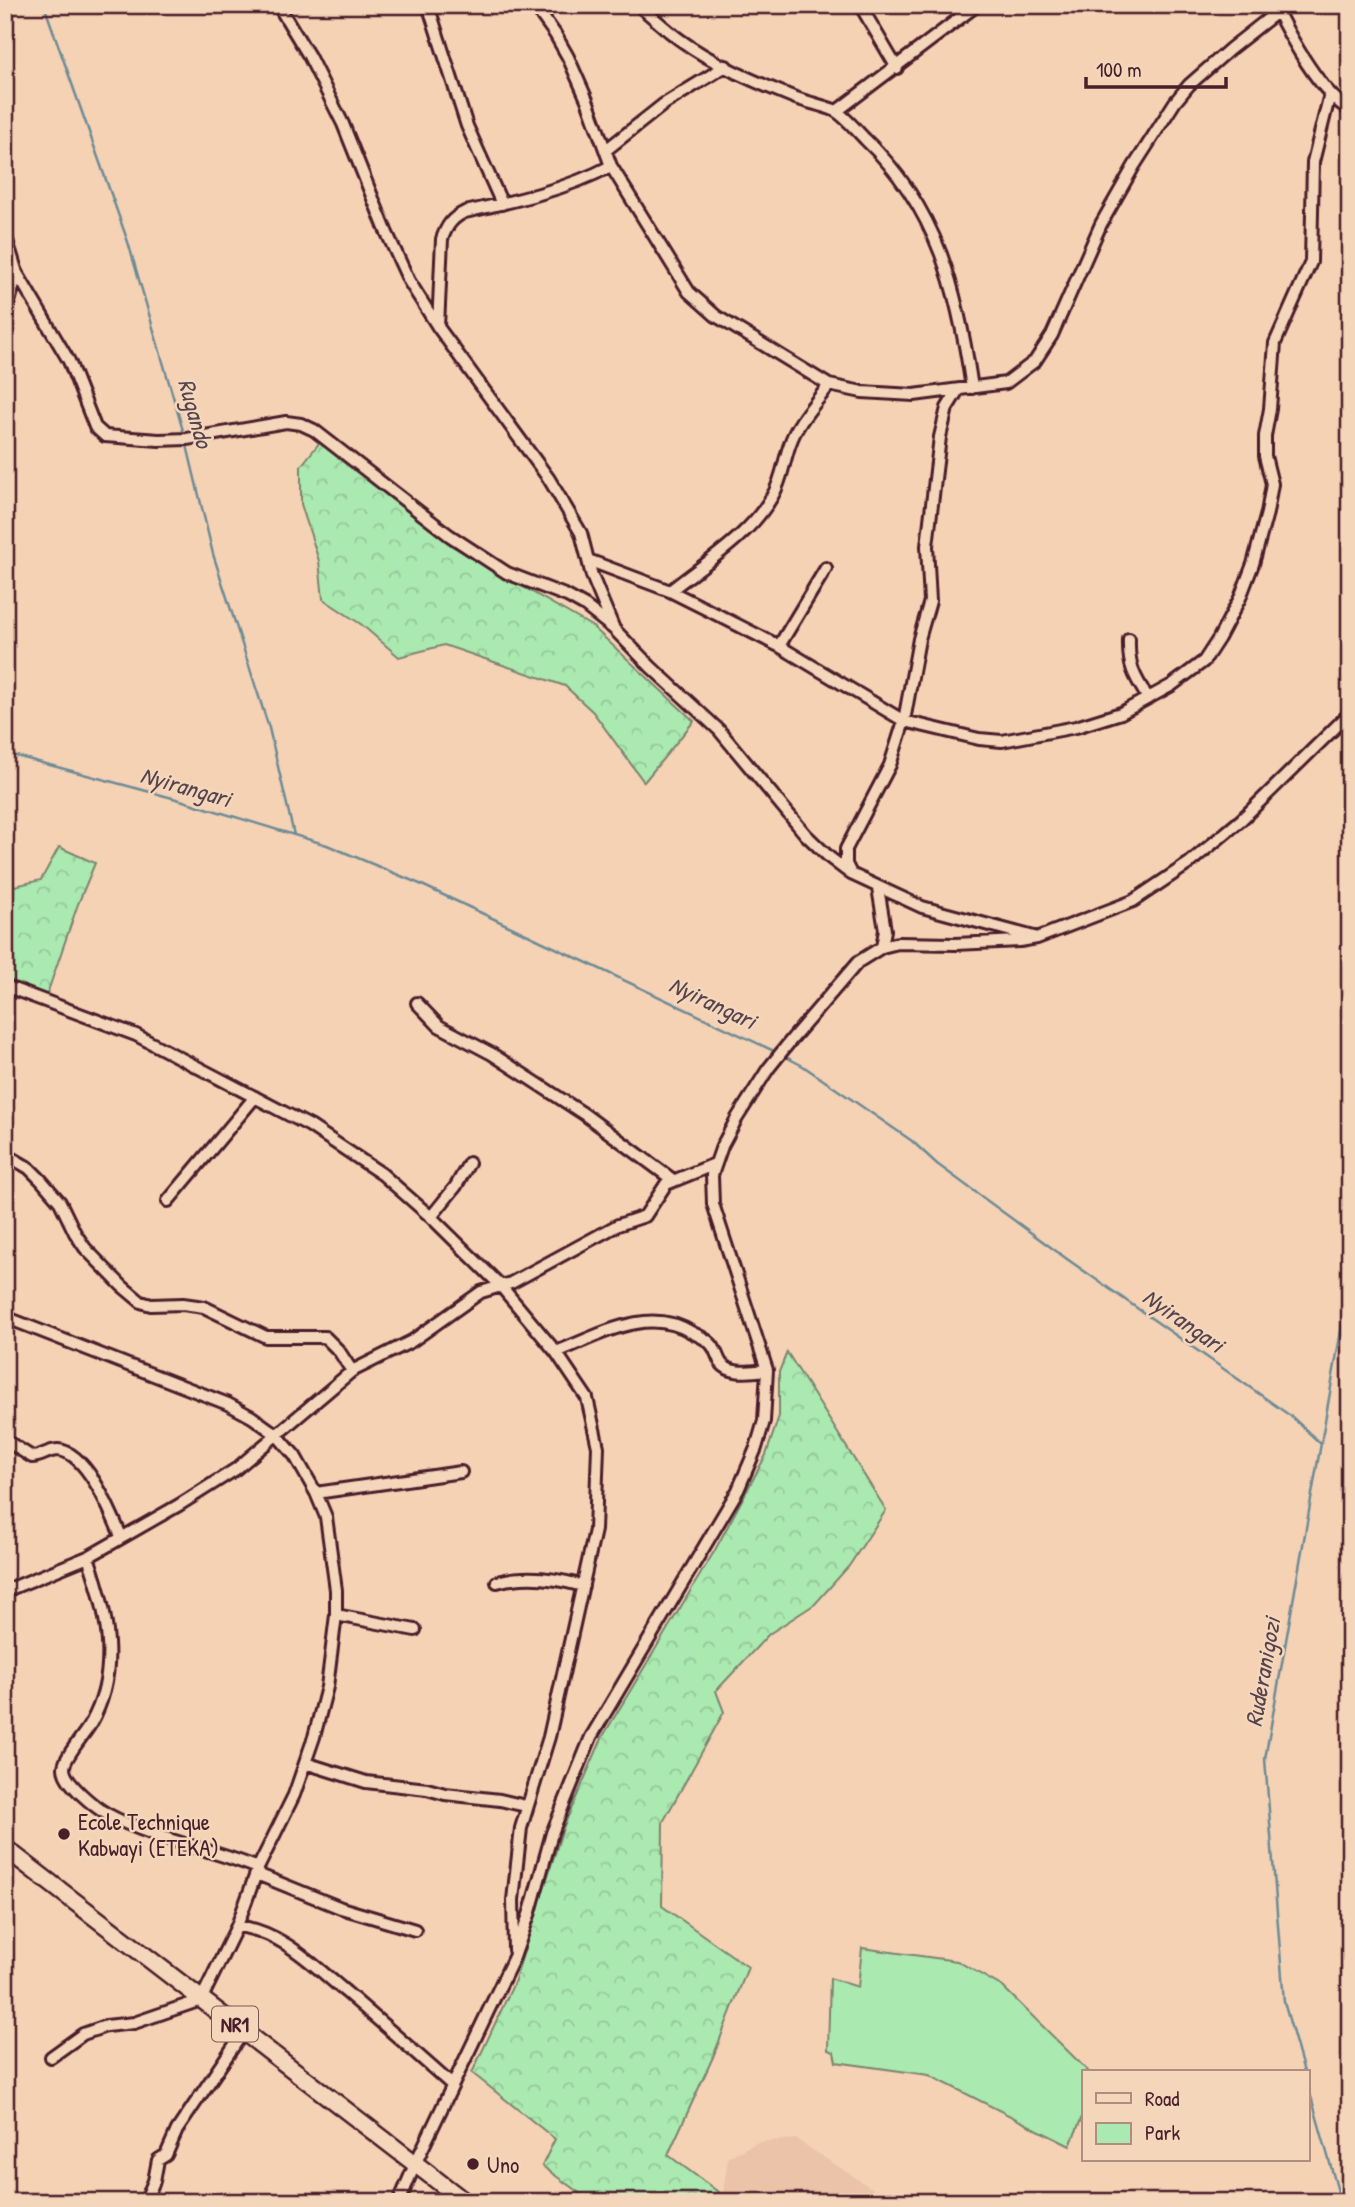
<svg xmlns="http://www.w3.org/2000/svg" width="1355" height="2207" viewBox="0 0 1355 2207" font-family="'Patrick Hand',sans-serif">
<style>
.built{fill:#ebc3a8}
.green{fill:#aae9b0;stroke:#7a846e;stroke-width:2}
.forest{fill:url(#forest-crowns);stroke:#7a846e;stroke-width:2}
.lines{fill:none;stroke-linecap:round;stroke-linejoin:round}
.stream{stroke:#6c8b95;stroke-width:2.5}
.minor-casing{stroke:#4a1f2b;stroke-width:16}
.highway-casing{stroke:#4a1f2b;stroke-width:21}
.minor{stroke:#f4d6ba;stroke-width:10}
.highway{stroke:#f4d6ba;stroke-width:16}
.poi-dot{fill:#4a1f2b;stroke:#f4d6ba;stroke-width:2.5}
.labels{text-anchor:middle;dominant-baseline:central;stroke-width:5;stroke-linejoin:round;paint-order:stroke}
.shield{fill:#f4d6ba;stroke:#7d5656;stroke-width:2}
.shield-label{font-size:21px;font-weight:bold;fill:#4a1f2b}
.poi-label{font-size:23px;fill:#4a1f2b;stroke:#f4d6ba;text-anchor:start}
.water-label{font-size:24px;font-style:italic;fill:#55434e;stroke:#f4d6ba}
</style>
<defs>
<pattern id="forest-crowns" width="20" height="18" patternUnits="userSpaceOnUse" patternTransform="scale(1.75)"><rect width="20" height="18" fill="#aae9b0"/><path d="M2 6a3 3 0 1 1 6 0M12 15a3 3 0 1 1 6 0" fill="none" stroke="#94c798"/></pattern>
</defs>
<rect width="100%" height="100%" fill="#f6d2b5"/>
<filter id="ink" filterUnits="userSpaceOnUse"><feTurbulence type="fractalNoise" baseFrequency=".0143" numOctaves="2"/><feDisplacementMap in="SourceGraphic" scale="14" xChannelSelector="R" yChannelSelector="G"/><feConvolveMatrix kernelMatrix="1 2 1 2 8 2 1 2 1" color-interpolation-filters="sRGB"/></filter>
<g filter="url(#ink)">
<path class="built" d="M796 2139 893 2202H732L723 2193 728 2157 758 2142Z"/>
<path class="green" d="M862 1948 957 1961 1003 1987 1089 2072H1084V2112L1070 2146 929 2075 836 2062 834 2052 828 2050 830 1978 858 1987Z"/>
<path class="forest" d="M320 442 378 482 452 546 593 627 694 721 644 782 593 712 565 686 444 645 399 657 362 625 323 599 319 561 301 504V466Z
M59 847 95 863 78 904 46 997 5 983V882L15 886 41 880Z
M787 1352 886 1510 849 1566 815 1604 769 1634 716 1691 724 1712 663 1822 662 1906 748 1967 713 2057 668 2155 732 2202H592L542 2166 555 2139 472 2073 514 1983 563 1828 603 1736 715 1550 766 1455 779 1416V1372Z"/>
<g class="lines">
<path class="stream" d="M44 5 128 242 184 434
M186 441 213 554 269 728 294 835
M5 753 180 800 327 845 420 884 776 1052
M782 1055 803 1066 912 1141 937 1164 1067 1259 1292 1417 1321 1444
M1304 2072 1284 2002 1265 1759 1350 1280
M1308 2086 1341 2202"/>
<g class="minor-casing">
<path id="minor" d="M278 5 309 56 343 124 386 231 409 281 438 327 549 479 581 533 592 576 614 629
M428 5 467 126 502 204
M534 5 555 34 568 57 587 100 611 166 689 292 716 316 829 385 862 392 914 395 1006 383 1035 361 1052 335 1101 224 1134 166 1175 102 1189 85 1230 49 1286 5
M638 5C652 16 665 29 679 39 713 64 755 82 793 97 806 102 821 105 834 110 845 116 856 130 865 139 938 208 958 292 972 388
M860 5 897 68
M1274 5C1290 37 1319 92 1350 110
M837 111 977 5
M606 150 664 104 726 66
M5 234 17 273 69 361 95 427 105 436 159 440 187 439 286 422 301 424 314 430 449 535 507 573 567 596 585 606 614 629 651 667 719 730 806 835 830 858 851 874 922 907 1034 937
M5 317 17 273
M438 327 442 239C447 225 452 218 465 212 515 201 565 190 611 166
M588 560 670 591 706 609 779 646 904 721 979 739 1002 741 1076 727 1121 713 1172 685 1204 661 1219 638 1240 598 1253 564 1267 513 1272 484 1265 456V436L1270 409 1275 343 1311 262 1313 162 1330 94
M670 591C706 562 750 536 773 495 782 480 784 460 790 444 797 422 816 403 829 385
M1129 639C1128 666 1134 676 1148 698
M779 646 826 568
M850 872 846 864V849L890 765 904 721 919 639 930 601 927 546 940 437 947 408 958 390
M878 888 885 930 882 947
M5 986 136 1035 310 1126 382 1174 431 1217 500 1285 556 1352 587 1398 598 1447 595 1530 549 1737 521 1828 513 1900 514 1950
M417 1003 439 1026 492 1054 584 1114 673 1180
M5 1154 29 1168 41 1180 60 1202 75 1233 85 1248 122 1286 141 1302 151 1305 183 1304 204 1307 266 1337H325L339 1351 352 1371
M168 1201 255 1097
M431 1217 456 1186 469 1163
M5 1317 228 1404 252 1417 277 1435 295 1456 316 1493 326 1517 336 1590V1615L327 1687 314 1737 294 1795 258 1868 237 1926 201 2000 134 2023 106 2026 83 2034 51 2057
M556 1352C600 1335 648 1305 693 1333 699 1336 707 1339 711 1344 716 1349 717 1357 721 1363 731 1376 752 1371 767 1370
M5 1440 32 1457C41 1457 48 1450 58 1450 87 1452 111 1513 121 1536
M316 1493 461 1472
M88 1557C107 1611 121 1670 91 1723 85 1734 64 1757 64 1768 64 1783 95 1807 107 1814 155 1840 209 1848 258 1868
M497 1582C526 1574 555 1578 583 1586
M5 1591 88 1557 179 1505 236 1469 352 1371 412 1341 481 1292 511 1283 618 1225 645 1216 666 1184 715 1164
M336 1615 415 1630
M305 1763 366 1782 427 1789 445 1794 500 1800 526 1806
M257 1874 341 1908 415 1930
M237 1926C281 1931 313 1965 346 1992 382 2023 417 2054 452 2085
M145 2202 154 2181 158 2160 166 2155 177 2130 244 2031
M399 2202 416 2162 514 1957 530 1912 552 1833 591 1737 738 1490 756 1448 764 1421 767 1370 713 1204 712 1175 722 1146 737 1118 768 1069 792 1039 858 962 882 947 898 943 955 944 1020 941 1037 938 1133 901 1188 864 1241 820 1350 713"/>
</g>
<g class="highway-casing">
<path id="highway" d="M5 1848 465 2202"/>
</g>
<use href="#minor" class="minor"/>
<use href="#highway" class="highway"/>
</g>
</g>
<g class="poi-dot">
<circle cx="64" cy="1834" r="7"/>
<circle cx="473" cy="2164" r="7"/>
</g>
<g class="labels">
<rect class="shield" x="212" y="2006.5" width="46" height="35" rx="5"/>
<g class="shield-label">
<text x="235" y="2024">NR1</text>
</g>
<g class="poi-label">
<text x="78" y="1821">Ecole Technique<tspan x="78" dy="26">Kabwayi (ETEKA)</tspan></text>
<text x="487" y="2164">Uno</text>
</g>
<g class="water-label">
<text transform="translate(196 413) rotate(74)">Rugando</text>
<text transform="translate(186 786) rotate(16)">Nyirangari</text>
<text transform="translate(713 1002) rotate(25)">Nyirangari</text>
<text transform="translate(1184 1320) rotate(35)">Nyirangari</text>
<text transform="translate(1262 1672) rotate(-80)">Ruderanigozi</text>
</g>
</g>
<rect width="1355" height="2207" fill="none" stroke="#f4d6ba" stroke-width="28"/>
<rect x="14" y="14" width="1327" height="2179" fill="none" stroke="#4a1f2b" stroke-width="2.5" filter="url(#ink)"/>
<rect x="1082" y="2070" width="228" height="91" fill="#f4d6ba" stroke="#b08d81" stroke-width="2"/>
<rect x="1096" y="2093" width="35" height="10" fill="#f4d6ba" stroke="#b08d81" stroke-width="2"/>
<text x="1145" y="2106" font-size="21" fill="#4a1f2b">Road</text>
<rect x="1096" y="2123" width="35" height="21" fill="#aae9b0" stroke="#b08d81" stroke-width="2"/>
<text x="1145" y="2140" font-size="21" fill="#4a1f2b">Park</text>
<path d="M1086 77v10h140v-10" fill="none" stroke="#4a1f2b" stroke-width="3.5"/>
<text x="1096" y="77" font-size="21" fill="#4a1f2b" stroke="#f4d6ba" stroke-width="5" paint-order="stroke">100 m</text>
</svg>
